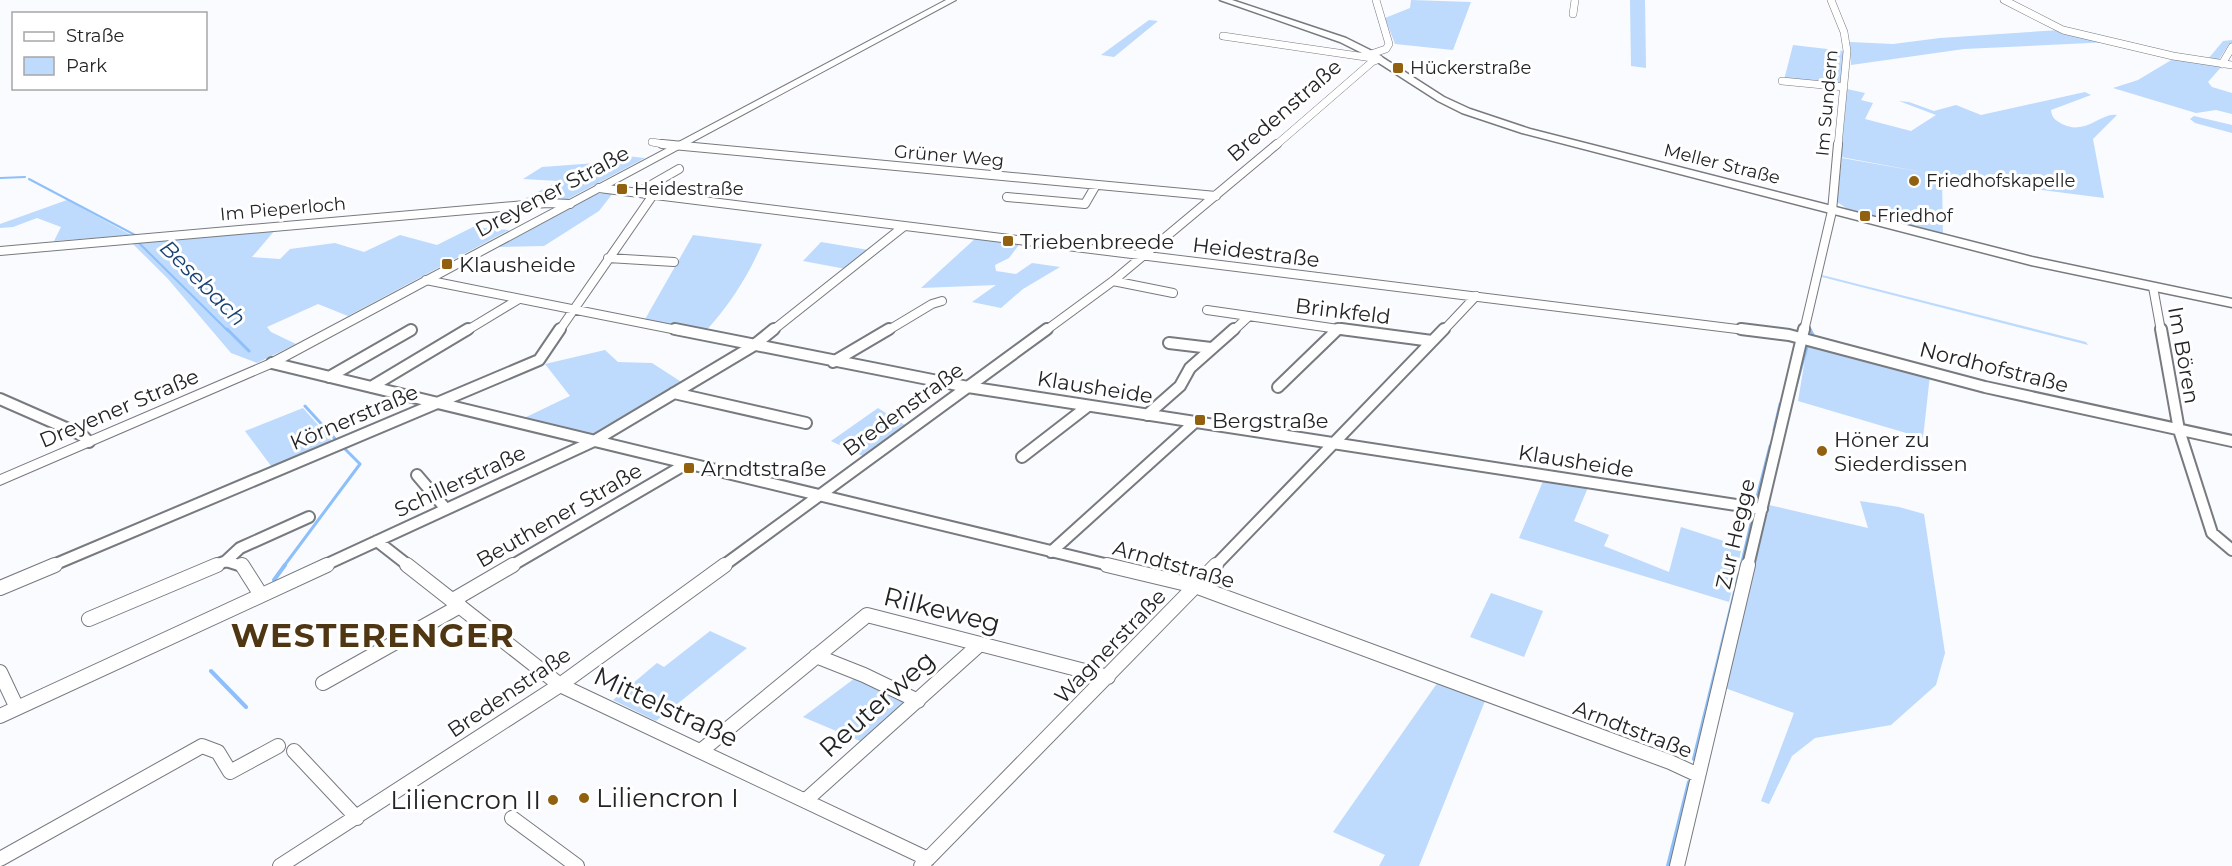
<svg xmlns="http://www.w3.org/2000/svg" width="2232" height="866" viewBox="0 0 2232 866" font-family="Montserrat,sans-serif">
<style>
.green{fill:#bedafc}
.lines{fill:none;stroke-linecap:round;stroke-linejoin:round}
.stream-far2{stroke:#8dbffa;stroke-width:2}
.stream-far1{stroke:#8dbffa;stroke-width:3}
.stream{stroke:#8dbffa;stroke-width:4}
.minor-far3-casing{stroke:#777a7e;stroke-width:8}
.minor-far2-casing{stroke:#777a7e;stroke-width:10}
.minor-far1-casing{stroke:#777a7e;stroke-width:14}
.minor-casing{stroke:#777a7e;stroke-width:16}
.tertiary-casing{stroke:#777a7e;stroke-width:2}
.secondary-casing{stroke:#777a7e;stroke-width:3}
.minor-far3{stroke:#fff;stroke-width:7}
.minor-far2{stroke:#fff;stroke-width:8}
.minor-far1{stroke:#fff;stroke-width:10}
.minor{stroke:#fff;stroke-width:14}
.tertiary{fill:#fff;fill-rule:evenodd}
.secondary{fill:#fff;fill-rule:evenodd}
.poi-dot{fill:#91610f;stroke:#fff;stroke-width:2}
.labels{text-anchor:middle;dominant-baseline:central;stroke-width:6;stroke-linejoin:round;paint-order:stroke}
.far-poi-label{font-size:18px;fill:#232426;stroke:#fff;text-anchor:start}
.far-street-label{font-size:18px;fill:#232426;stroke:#fff}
.street-label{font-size:21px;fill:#232426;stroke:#fff}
.poi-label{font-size:21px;fill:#232426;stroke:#fff;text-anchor:start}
.water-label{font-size:22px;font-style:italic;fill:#194372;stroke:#fff}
.near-street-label{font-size:26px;fill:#232426;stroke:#fff}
.near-poi-label{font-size:26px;fill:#232426;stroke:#fff;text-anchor:start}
.near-district-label{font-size:33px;font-weight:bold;letter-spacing:1.5px;fill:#4f3714;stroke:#fff}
</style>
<rect width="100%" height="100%" fill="#f9fbff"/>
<path class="green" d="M1411 0 1471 2 1453 50 1395 44 1385 18 1410 8Z
M1630 0H1645L1646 68 1631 66Z
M1149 20 1158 21 1114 57 1101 55Z
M2060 30 2110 42 1964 49 1851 65 1850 42 1893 44 1940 38Z
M2232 40V44H2229L2218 61 2223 65 2208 82 2212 87 2232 93V114L2216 110 2196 113 2113 88 2138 80 2178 56 2208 59 2223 41Z
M1793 45 1844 51 1841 85 1784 80Z
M1847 89 1865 93 1861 100 1873 103 1865 119 1911 131 1936 115 1899 101 1909 102 1934 111 1956 105 1981 115 2085 92 2091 95 2051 110C2052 118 2055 120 2062 124 2086 136 2101 112 2117 115L2093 139 2104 198 1942 177 1943 237 1852 212 1837 202 1842 158 1933 174 1841 157Z
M2194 116 2232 125V133L2195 123 2190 119Z
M626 156 645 158 566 200 516 203 559 181 523 179 542 167 596 163 604 157Z
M613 193 599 211 544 246 495 247 593 194Z
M67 200 131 235 54 241 61 227 37 218 13 227 0 228V224Z
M473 227 509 230 348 316 318 304 267 327 271 332 296 344 257 363 231 353 168 279 130 241 276 229 252 257 280 259 290 249 335 243 364 252 400 235 437 245Z
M693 235 762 244C747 278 729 306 704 333L644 321Z
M977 237 1021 242 1009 258 995 265 996 271 1016 274 1032 263 1060 267 1023 289 1001 308 972 302 996 285 921 288Z
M821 242 869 250 846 269 803 261Z
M1822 275 2086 342 2088 345 1822 277Z
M1808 341 1930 375 1923 438 1798 401Z
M605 350 618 362 652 363 683 383 593 437 520 420 570 396 545 364Z
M303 408 335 444 274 470 245 431Z
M878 408 908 427 867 458 831 441Z
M1544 479 1589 485 1574 521 1609 535 1604 546 1669 572 1681 527 1742 547 1729 602 1519 538Z
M1860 501 1899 507 1924 514 1945 653 1936 685 1891 725 1815 738 1792 756 1769 804 1761 801 1794 713 1725 688 1769 505 1868 528Z
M1491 593 1543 611 1524 657 1470 637Z
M710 631 747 648 656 721 613 700 657 663 664 667Z
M855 678 906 701 867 744 803 717Z
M1438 682 1485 701 1419 866H1379L1385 855 1333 832Z"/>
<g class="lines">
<path class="stream-far2" d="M0 178 25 177
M29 179 135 235
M137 241 228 331"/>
<path class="stream-far1" d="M227 329 249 351
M1810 329 1814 337
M1793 397 1808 343
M305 406 337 441
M1774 430 1780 404
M1757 497 1770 446
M284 566 360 464 343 447
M1741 566 1753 515"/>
<path class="stream" d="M274 580 285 565
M1737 584 1739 575
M211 671 246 707
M1694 759 1735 592
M1668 866 1689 782"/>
<g class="minor-far3-casing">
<path id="minor-far3" d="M1831 0 1844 32 1847 51 1838 146
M2004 0 2063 30 2173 56 2232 65
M1573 14 1575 0
M1223 36 1379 59
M1371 54 1386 49 1389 44 1376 0
M2222 64 2232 47
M1782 81 1844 87
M652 142 674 146
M1275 146 1372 62 1379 59"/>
</g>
<g class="minor-far2-casing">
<path id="minor-far2" d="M662 144 1216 196
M599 188 1753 331
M637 193 679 169
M1007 197 1085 204 1096 185
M0 251 547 203 570 204
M608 258 674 262
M426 280 682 331
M1113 281 1173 293
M2153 287 2161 331
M1207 310 1352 331
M466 331 519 299
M559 331 653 195
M772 331 903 227
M887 331 932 304 942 301
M1045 331 1113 281 1277 144
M1233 331 1248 317
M1336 331 1339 328
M1443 331 1476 296
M1804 331 1832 211 1838 144"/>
</g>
<g class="minor-far1-casing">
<path id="minor-far1" d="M675 329 968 387 1762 509
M1341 329 1432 341
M1741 329 1789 335 1985 387 2232 441
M2161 329 2179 430 2212 533 2232 550
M1169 343 1211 348
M833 362 889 329
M272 363 1113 566
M329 377 411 330
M371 387 468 329
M1278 387 1338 329
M674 393 806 423
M0 399 82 435 89 442
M1147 415 1180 386 1190 368 1234 329
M1022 457 1088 406
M417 475 446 509
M377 541 409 566
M1051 552 1195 422
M226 561 240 548 309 517
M51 566 539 360 560 329
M214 566 226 561 242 566
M323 566 594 441 753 346 774 329
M511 566 686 464
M723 566 1047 329
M1215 566 1444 329
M1748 566 1804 329"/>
</g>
<g class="minor-casing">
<path id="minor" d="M242 565 261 595
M407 565 560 685 928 859
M1107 565 1195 586 1670 762 1698 775
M0 588 55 565
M453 600 513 565
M89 619 217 565
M816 656 864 675 918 701
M0 672 17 708
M323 683 460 606
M0 716 327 565
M702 750 867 615 1108 677
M294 751 357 818
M806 800 980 644
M512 818 577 866
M0 859 202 746 218 752 230 772 278 746
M280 866 560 685 725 565
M921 866 1216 565
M1677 866 1748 565"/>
</g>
<g class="tertiary-casing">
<path id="tertiary" d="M946 0H956L276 366 0 485V475L268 360Z"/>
</g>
<g class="secondary-casing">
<path id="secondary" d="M1220 0H1232L1346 38 1374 52 1444 97 1470 109 1530 129 2032 257 2232 299V307L2031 265 1522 133 1462 113 1438 101 1368 56 1340 42Z"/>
</g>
<use href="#minor-far3" class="minor-far3"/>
<use href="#minor-far2" class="minor-far2"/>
<use href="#minor-far1" class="minor-far1"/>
<use href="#minor" class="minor"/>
<use href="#tertiary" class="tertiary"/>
<use href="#secondary" class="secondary"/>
</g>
<g class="poi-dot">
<rect x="1392" y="62" width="12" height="12" rx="3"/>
<circle cx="1914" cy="181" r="6"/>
<rect x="616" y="183" width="12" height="12" rx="3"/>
<rect x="1859" y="210" width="12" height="12" rx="3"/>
<rect x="1002" y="235" width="12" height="12" rx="3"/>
<rect x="441" y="258" width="12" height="12" rx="3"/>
<rect x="1194" y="414" width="12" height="12" rx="3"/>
<circle cx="1822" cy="451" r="6"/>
<rect x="683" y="462" width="12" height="12" rx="3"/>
<circle cx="584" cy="798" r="6"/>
<circle cx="553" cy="800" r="6"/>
</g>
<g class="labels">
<g class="far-poi-label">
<text x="1410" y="68">Hückerstraße</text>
<text x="1926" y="181">Friedhofskapelle</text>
<text x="634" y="189">Heidestraße</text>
<text x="1877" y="216">Friedhof</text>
</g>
<g class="far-street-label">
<text transform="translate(1827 103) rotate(-85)">Im Sundern</text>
<text transform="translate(949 156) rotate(5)">Grüner Weg</text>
<text transform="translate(1722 164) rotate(14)">Meller Straße</text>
<text transform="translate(283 209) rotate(-5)">Im Pieperloch</text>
</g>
<g class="street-label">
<text transform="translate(1284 110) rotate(-41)">Bredenstraße</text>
<text transform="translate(552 191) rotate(-28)">Dreyener Straße</text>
<text transform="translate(1256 252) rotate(7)">Heidestraße</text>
<text transform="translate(1343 311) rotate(7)">Brinkfeld</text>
<text transform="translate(2184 355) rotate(80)">Im Bören</text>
<text transform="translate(1994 367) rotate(14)">Nordhofstraße</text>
<text transform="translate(1095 387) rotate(9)">Klausheide</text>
<text transform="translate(119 408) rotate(-23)">Dreyener Straße</text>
<text transform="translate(903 409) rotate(-36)">Bredenstraße</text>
<text transform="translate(354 417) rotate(-23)">Körnerstraße</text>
<text transform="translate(1576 461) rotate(9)">Klausheide</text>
<text transform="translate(460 481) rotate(-25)">Schillerstraße</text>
<text transform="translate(559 515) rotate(-30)">Beuthener Straße</text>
<text transform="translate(1735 534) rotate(-77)">Zur Hegge</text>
<text transform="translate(1174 564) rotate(16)">Arndtstraße</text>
<text transform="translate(1110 646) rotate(-46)">Wagnerstraße</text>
<text transform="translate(509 692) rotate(-34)">Bredenstraße</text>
<text transform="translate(1633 729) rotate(21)">Arndtstraße</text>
</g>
<g class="poi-label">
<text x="1020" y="241">Triebenbreede</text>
<text x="459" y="264">Klausheide</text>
<text x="1212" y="420">Bergstraße</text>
<text x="1834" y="439">Höner zu<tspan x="1834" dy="24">Siederdissen</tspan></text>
<text x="701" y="468">Arndtstraße</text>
</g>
<g class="water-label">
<text transform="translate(203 283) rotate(45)">Besebach</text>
</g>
<g class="near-street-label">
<text transform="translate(942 610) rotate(14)">Rilkeweg</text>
<text transform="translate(877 704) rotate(-42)">Reuterweg</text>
<text transform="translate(666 707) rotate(25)">Mittelstraße</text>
</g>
<g class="near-poi-label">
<text x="596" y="798">Liliencron I</text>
<text x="541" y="800" text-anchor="end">Liliencron II</text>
</g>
<g class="near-district-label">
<text x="373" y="635">WESTERENGER</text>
</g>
</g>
<rect x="12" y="12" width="195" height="78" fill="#ffffff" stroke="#a7a7a8" stroke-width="1.5"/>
<rect x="24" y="32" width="30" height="9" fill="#ffffff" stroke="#a7a7a8" stroke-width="1.5"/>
<text x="66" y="42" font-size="18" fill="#232426">Straße</text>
<rect x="24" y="57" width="30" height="18" fill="#bedafc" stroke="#a7a7a8" stroke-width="1.5"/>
<text x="66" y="72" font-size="18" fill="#232426">Park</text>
</svg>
